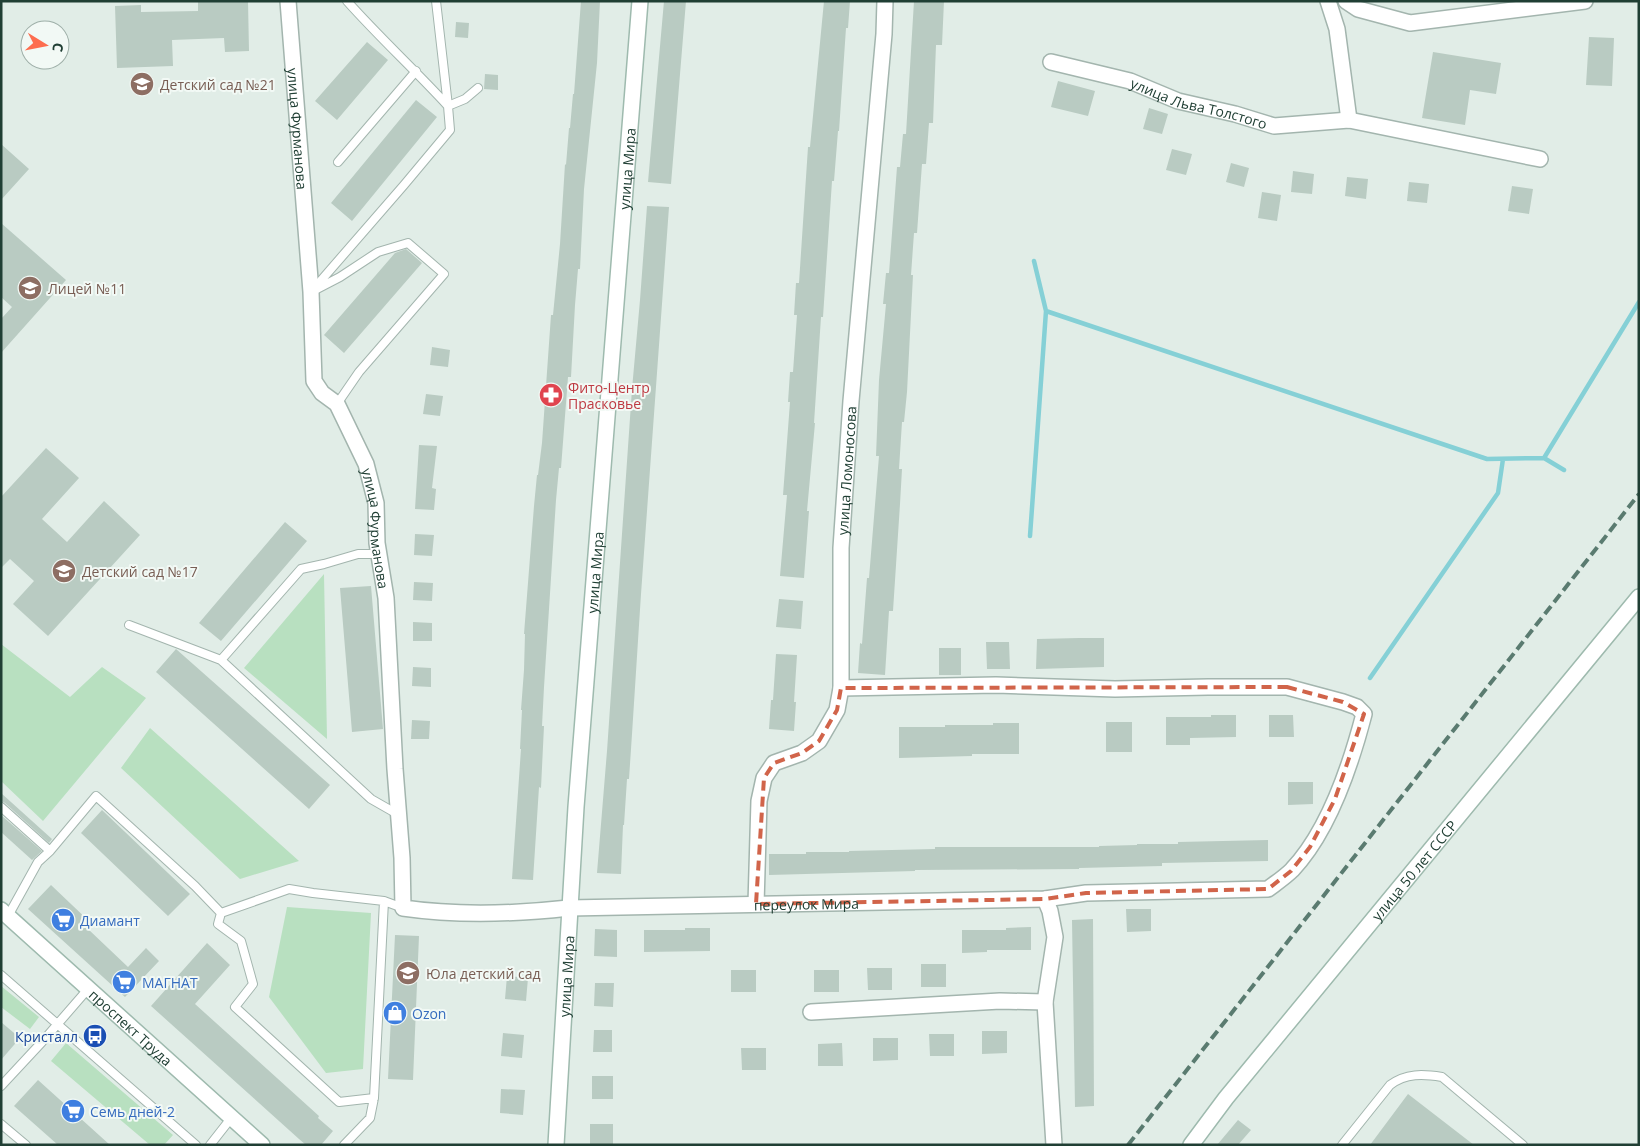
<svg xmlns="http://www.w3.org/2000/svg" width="1640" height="1146" viewBox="0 0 1640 1146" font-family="'Open Sans',sans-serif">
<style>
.green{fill:#b8e0c0}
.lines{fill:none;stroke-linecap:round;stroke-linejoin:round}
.stream{stroke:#85d0d6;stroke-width:4.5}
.building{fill:#b9cbc2}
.lane-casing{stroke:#a3b5ae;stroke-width:10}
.street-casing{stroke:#a3b5ae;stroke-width:18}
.secondary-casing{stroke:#9ebaae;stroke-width:18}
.lane{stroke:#fff;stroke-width:8}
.street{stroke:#fff;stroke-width:15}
.secondary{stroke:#fff;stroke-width:15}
.rail{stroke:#5a7b70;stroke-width:4;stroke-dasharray:10 5;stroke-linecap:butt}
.marked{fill:none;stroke:#d1644a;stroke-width:4;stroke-dasharray:10 6;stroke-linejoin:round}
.labels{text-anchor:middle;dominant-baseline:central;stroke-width:4;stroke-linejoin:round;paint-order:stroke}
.education-label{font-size:14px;fill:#785e54;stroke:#f2f9f5;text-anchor:start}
.street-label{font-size:14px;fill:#203f34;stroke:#f2f9f5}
.health-label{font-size:14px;fill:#be3a42;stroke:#f2f9f5;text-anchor:start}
.shop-label{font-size:14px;fill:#366cbe;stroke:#f2f9f5;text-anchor:start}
.transit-label{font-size:14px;fill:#164399;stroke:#f2f9f5;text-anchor:end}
</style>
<rect width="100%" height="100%" fill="#e1ede7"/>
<path class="green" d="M324 574 327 739 244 668Z
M1 644 70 697 102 667 146 698 43 821 1 781Z
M150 728 299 861 240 879 121 768Z
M287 907 371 913 363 1069 326 1073 269 997Z
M1 986 39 1017 30 1029 1 1007Z
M66 1043 173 1135 164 1145H150L51 1061Z"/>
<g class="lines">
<path class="stream" d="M1046 311 1487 459 1544 458 1564 470
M1544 458 1639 302
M1030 536 1046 311 1034 261
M1370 678 1498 493 1503 459"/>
</g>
<path class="building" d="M198 1H248L249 51 225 52 224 38 172 40 173 66 117 68 115 6 141 5V12L198 11Z
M581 1H600L597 63 584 189 580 269H578L575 305 571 377H568L561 468H559L556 500 544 687 542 726H544L541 788 539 787 533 880 512 879 521 749H520L522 710H521L524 670 525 634H524L534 506 537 475H538L542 443 551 315H553L560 244 565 164 566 165 569 128H570L573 94H574Z
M664 1H686L671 184 648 182Z
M824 1H850L848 28H846L839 131H838L834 181H832L823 317H821L814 423H815L807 511H809L804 578 780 576 787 495H783L790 402H788L790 372H793L797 315H794L796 283H799L808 147H810Z
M914 1H944L942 45H936L933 123H929L926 164H922L917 233H914L911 275H913L907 392 904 422H902L899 469H902L900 504 893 611H889L885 675 858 673 860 643 862 644 867 578H869L879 456H876L879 380 886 304H883L886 273H889L897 167H900L903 134H906Z
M456 22 469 23 468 38 455 37Z
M1589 37 1614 38 1612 86 1586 85Z
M367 42 388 60 337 120 315 101Z
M1433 52 1501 63 1496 94 1470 90 1465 125 1422 118Z
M485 74 498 75V90L484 89Z
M1058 81 1095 91 1088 116 1051 107Z
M416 100 437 117 352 221 331 203Z
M1149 108 1168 114 1162 134 1143 129Z
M1 144 29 169 1 200Z
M1172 149 1192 154 1186 175 1166 170Z
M1231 163 1249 168 1244 187 1226 182Z
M1293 171 1314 174 1312 194 1291 192Z
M1347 177 1368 179 1366 199 1345 196Z
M1409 182 1429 184 1427 203 1407 201Z
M1512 186 1533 189 1529 214 1508 211Z
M1262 192 1281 195 1277 221 1258 218Z
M647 206 669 207 641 594 632 734 629 779H627L624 825H623L621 874 597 873 607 751 632 389 640 300Z
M1 223 66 280 1 353V319L12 307 1 297Z
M406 249 422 263 344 353 324 335 395 253Z
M432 347 450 350 448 367 430 365Z
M426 394 443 396 440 416 423 414Z
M419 445 437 446 432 488 436 489 434 510 415 509Z
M46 448 79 478 42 519 67 542 104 501 140 535 48 636 13 604 34 581 10 559 1 568V497Z
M285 522 307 541 221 641 199 623Z
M415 534 434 535 432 556 414 555Z
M414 582 433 583 432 601 413 600Z
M371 586 383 729 352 732 340 588Z
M779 599 803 601 801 629 776 627Z
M413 622 432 623V641H413Z
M1079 638H1104V667L1036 669 1037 639Z
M986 642H1009L1010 669H987Z
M939 648H961V675H939Z
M176 649 330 785 309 809 156 672Z
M776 654 797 655 794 702H796L794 731 769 729 771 700H773Z
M413 667 431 668V687L412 686Z
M1211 715H1236V737L1190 738V745H1166V717H1211Z
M1269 715H1293L1294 737H1269Z
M412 720 430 721 429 739H411Z
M1106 722H1132V752H1106Z
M993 723H1019V754H972V756L899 758V727H945V725H993Z
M1288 782H1313V804L1288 805Z
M1 793 52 839 49 843 5 803 1 801Z
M102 810 190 894 168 916 81 833Z
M1 815 42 851 32 860 1 832Z
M1268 840V861L1162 863V866L1079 868V869L915 870V871L769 875V854H806V852H849V851L935 849V847H1099V846L1137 845V844H1178V842Z
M51 885 92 924 88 929 128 967 146 948 159 961 125 997 28 909Z
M1126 909H1151V931L1127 932Z
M1093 919 1094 1106 1075 1107 1072 920Z
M1031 927V950H987V952L962 953V930H1006V928Z
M685 928H710V951L644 952V930H685Z
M595 929 617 930V957L594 956Z
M395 935 419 936 413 1080 388 1079Z
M207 943 230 965 195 1004 319 1116 318 1118 333 1131 321 1145H306L299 1139 151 1006Z
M921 964H946V987H921Z
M867 968H892V990H868Z
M731 970H756V992H731Z
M814 970H839V992H814Z
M507 976 528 978 526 1001 505 999Z
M595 983H614L613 1007 594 1006Z
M1 1022 20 1038 1 1060Z
M594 1030H612V1052H593Z
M982 1031H1007V1053L982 1054Z
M503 1033 524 1035 522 1058 501 1056Z
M929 1034H954V1056H930Z
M873 1038H898V1060L873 1061Z
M842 1043 843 1066H818V1044Z
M741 1048H766V1070H742Z
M592 1076H613V1099H592Z
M38 1080 110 1145H58L14 1106Z
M501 1089 525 1090 523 1115 500 1113Z
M1408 1094 1474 1145H1370Z
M1238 1120 1251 1130 1238 1145H1217Z
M590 1124H613V1145H590Z"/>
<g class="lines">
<g class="lane-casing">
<path id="lane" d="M436 1 448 106 465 99 478 88
M338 162 416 71
M315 290 340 277 378 252 408 243 444 274 359 372 337 404
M311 292 404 185 450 130 448 106C415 70 379 37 347 1
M380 554H358L324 564 301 569 221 660 371 799 399 815
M129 625 221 660
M1 807 50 851
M221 913 218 924 241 941 253 984 235 1007 339 1102 374 1098 370 1118 344 1145
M8 916 38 862 50 851 96 796 195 886 221 913 289 889 313 893 384 901 403 908
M1 975 196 1145
M1 1086 42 1042 88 989
M374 1098 384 901
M1 1124 26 1145
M210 1145 232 1117
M1342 1145 1390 1085C1406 1073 1423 1074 1442 1077L1523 1145"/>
</g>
<g class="street-casing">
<g id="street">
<path id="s1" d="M288 1 311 292 314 381 322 393 337 404 366 464 376 503 377 543 386 598 395 769 402 858 403 908C458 916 515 914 569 908L1045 899 1086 893 1268 889C1276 883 1285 877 1292 870 1328 832 1351 764 1364 714L1357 707 1343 702 1287 687H1208L1115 689 996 685 841 688"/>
<path d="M1328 1 1337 29 1349 120"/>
<path d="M1346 1 1358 9 1410 23 1585 1"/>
<path id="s2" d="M1051 62 1130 81 1178 101 1235 114 1274 126 1349 120 1540 159"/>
<path d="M1045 899 1050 911 1055 937 1045 1002 1054 1145"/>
<path id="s3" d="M756 904 759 801 764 778 774 763 802 753 819 741 837 710 841 688V548L851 401 884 34 885 1"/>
<path d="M811 1012 1000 1001 1045 1002"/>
</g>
</g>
<g class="secondary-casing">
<g id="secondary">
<path id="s4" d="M1 910 262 1145"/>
<path id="s5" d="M556 1145 576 807 640 1"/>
<path id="s6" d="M1191 1145 1226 1098 1639 597"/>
</g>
</g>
<use href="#lane" class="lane"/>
<use href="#street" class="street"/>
<use href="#secondary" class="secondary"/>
<path class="rail" d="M1128 1145 1639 494"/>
</g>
<path class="marked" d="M1287 687 1343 702 1364 714 1335 799 1310 847 1291 871 1268 889 1086 893 1045 899 756 904 764 778 774 763 802 753 819 741 837 710 841 688Z"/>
<defs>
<g id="school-disc" transform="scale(1.25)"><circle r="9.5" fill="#8d6e63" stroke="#f2f9f5"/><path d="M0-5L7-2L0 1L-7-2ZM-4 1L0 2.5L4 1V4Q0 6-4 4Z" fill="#fff"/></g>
<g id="pharmacy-disc" transform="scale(1.25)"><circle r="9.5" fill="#e0444e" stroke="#f2f9f5"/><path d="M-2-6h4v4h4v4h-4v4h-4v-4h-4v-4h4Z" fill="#fff"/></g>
<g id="supermarket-disc" transform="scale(1.25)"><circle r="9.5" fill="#3f7fe0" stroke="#f2f9f5"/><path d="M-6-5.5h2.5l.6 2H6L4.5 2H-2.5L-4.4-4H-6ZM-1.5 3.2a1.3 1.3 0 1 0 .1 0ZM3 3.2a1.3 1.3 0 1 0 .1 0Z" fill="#fff"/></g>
<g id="shop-disc" transform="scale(1.25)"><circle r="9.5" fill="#3f7fe0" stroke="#f2f9f5"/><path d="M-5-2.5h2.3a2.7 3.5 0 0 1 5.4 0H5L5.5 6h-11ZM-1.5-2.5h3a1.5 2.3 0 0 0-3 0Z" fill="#fff"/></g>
<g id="bus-disc" transform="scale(1.25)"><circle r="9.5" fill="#1a4fb4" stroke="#f2f9f5"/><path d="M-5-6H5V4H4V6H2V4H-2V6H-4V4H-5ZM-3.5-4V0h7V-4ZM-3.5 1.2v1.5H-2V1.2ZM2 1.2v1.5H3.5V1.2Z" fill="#fff"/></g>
</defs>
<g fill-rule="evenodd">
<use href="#school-disc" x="142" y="84"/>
<use href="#school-disc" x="30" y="288"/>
<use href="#pharmacy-disc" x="551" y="395"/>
<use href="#school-disc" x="64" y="571"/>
<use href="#supermarket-disc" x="63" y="920"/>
<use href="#school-disc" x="408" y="973"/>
<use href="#supermarket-disc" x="124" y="982"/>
<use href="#shop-disc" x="395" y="1013"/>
<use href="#bus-disc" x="95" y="1036"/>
<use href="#supermarket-disc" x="73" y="1111"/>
</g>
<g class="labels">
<g class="education-label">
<text x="160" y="84">Детский сад №21</text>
<text x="48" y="288">Лицей №11</text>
<text x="82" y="571">Детский сад №17</text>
<text x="426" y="973">Юла детский сад</text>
</g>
<g class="street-label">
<text stroke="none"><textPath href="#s2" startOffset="154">улица Льва Толстого</textPath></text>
<text stroke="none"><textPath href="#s1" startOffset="128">улица Фурманова</textPath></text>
<text stroke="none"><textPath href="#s5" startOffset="979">улица Мира</textPath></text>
<text stroke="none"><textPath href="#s3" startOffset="471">улица Ломоносова</textPath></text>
<text stroke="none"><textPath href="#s1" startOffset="546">улица Фурманова</textPath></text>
<text stroke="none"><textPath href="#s5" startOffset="574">улица Мира</textPath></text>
<text stroke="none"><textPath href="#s6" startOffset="354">улица 50 лет СССР</textPath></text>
<text stroke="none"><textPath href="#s1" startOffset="1331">переулок Мира</textPath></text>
<text stroke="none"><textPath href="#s5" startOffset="169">улица Мира</textPath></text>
<text stroke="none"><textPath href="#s4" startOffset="175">проспект Труда</textPath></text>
</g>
<g class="health-label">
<text x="568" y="387">Фито-Центр<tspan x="568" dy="16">Прасковье</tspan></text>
</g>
<g class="shop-label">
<text x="80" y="920">Диамант</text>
<text x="142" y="982">МАГНАТ</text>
<text x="412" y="1013">Ozon</text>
<text x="90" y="1111">Семь дней-2</text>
</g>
<g class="transit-label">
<text x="78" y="1036">Кристалл</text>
</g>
</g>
<rect width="1640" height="1146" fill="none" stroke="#203f34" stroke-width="5"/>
<g transform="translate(45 45) rotate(100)"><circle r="24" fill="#f2f9f5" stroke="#9eafa8"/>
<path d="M0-4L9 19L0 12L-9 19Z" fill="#fd6d4f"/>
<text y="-8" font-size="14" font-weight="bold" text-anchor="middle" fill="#203f34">С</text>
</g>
</svg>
